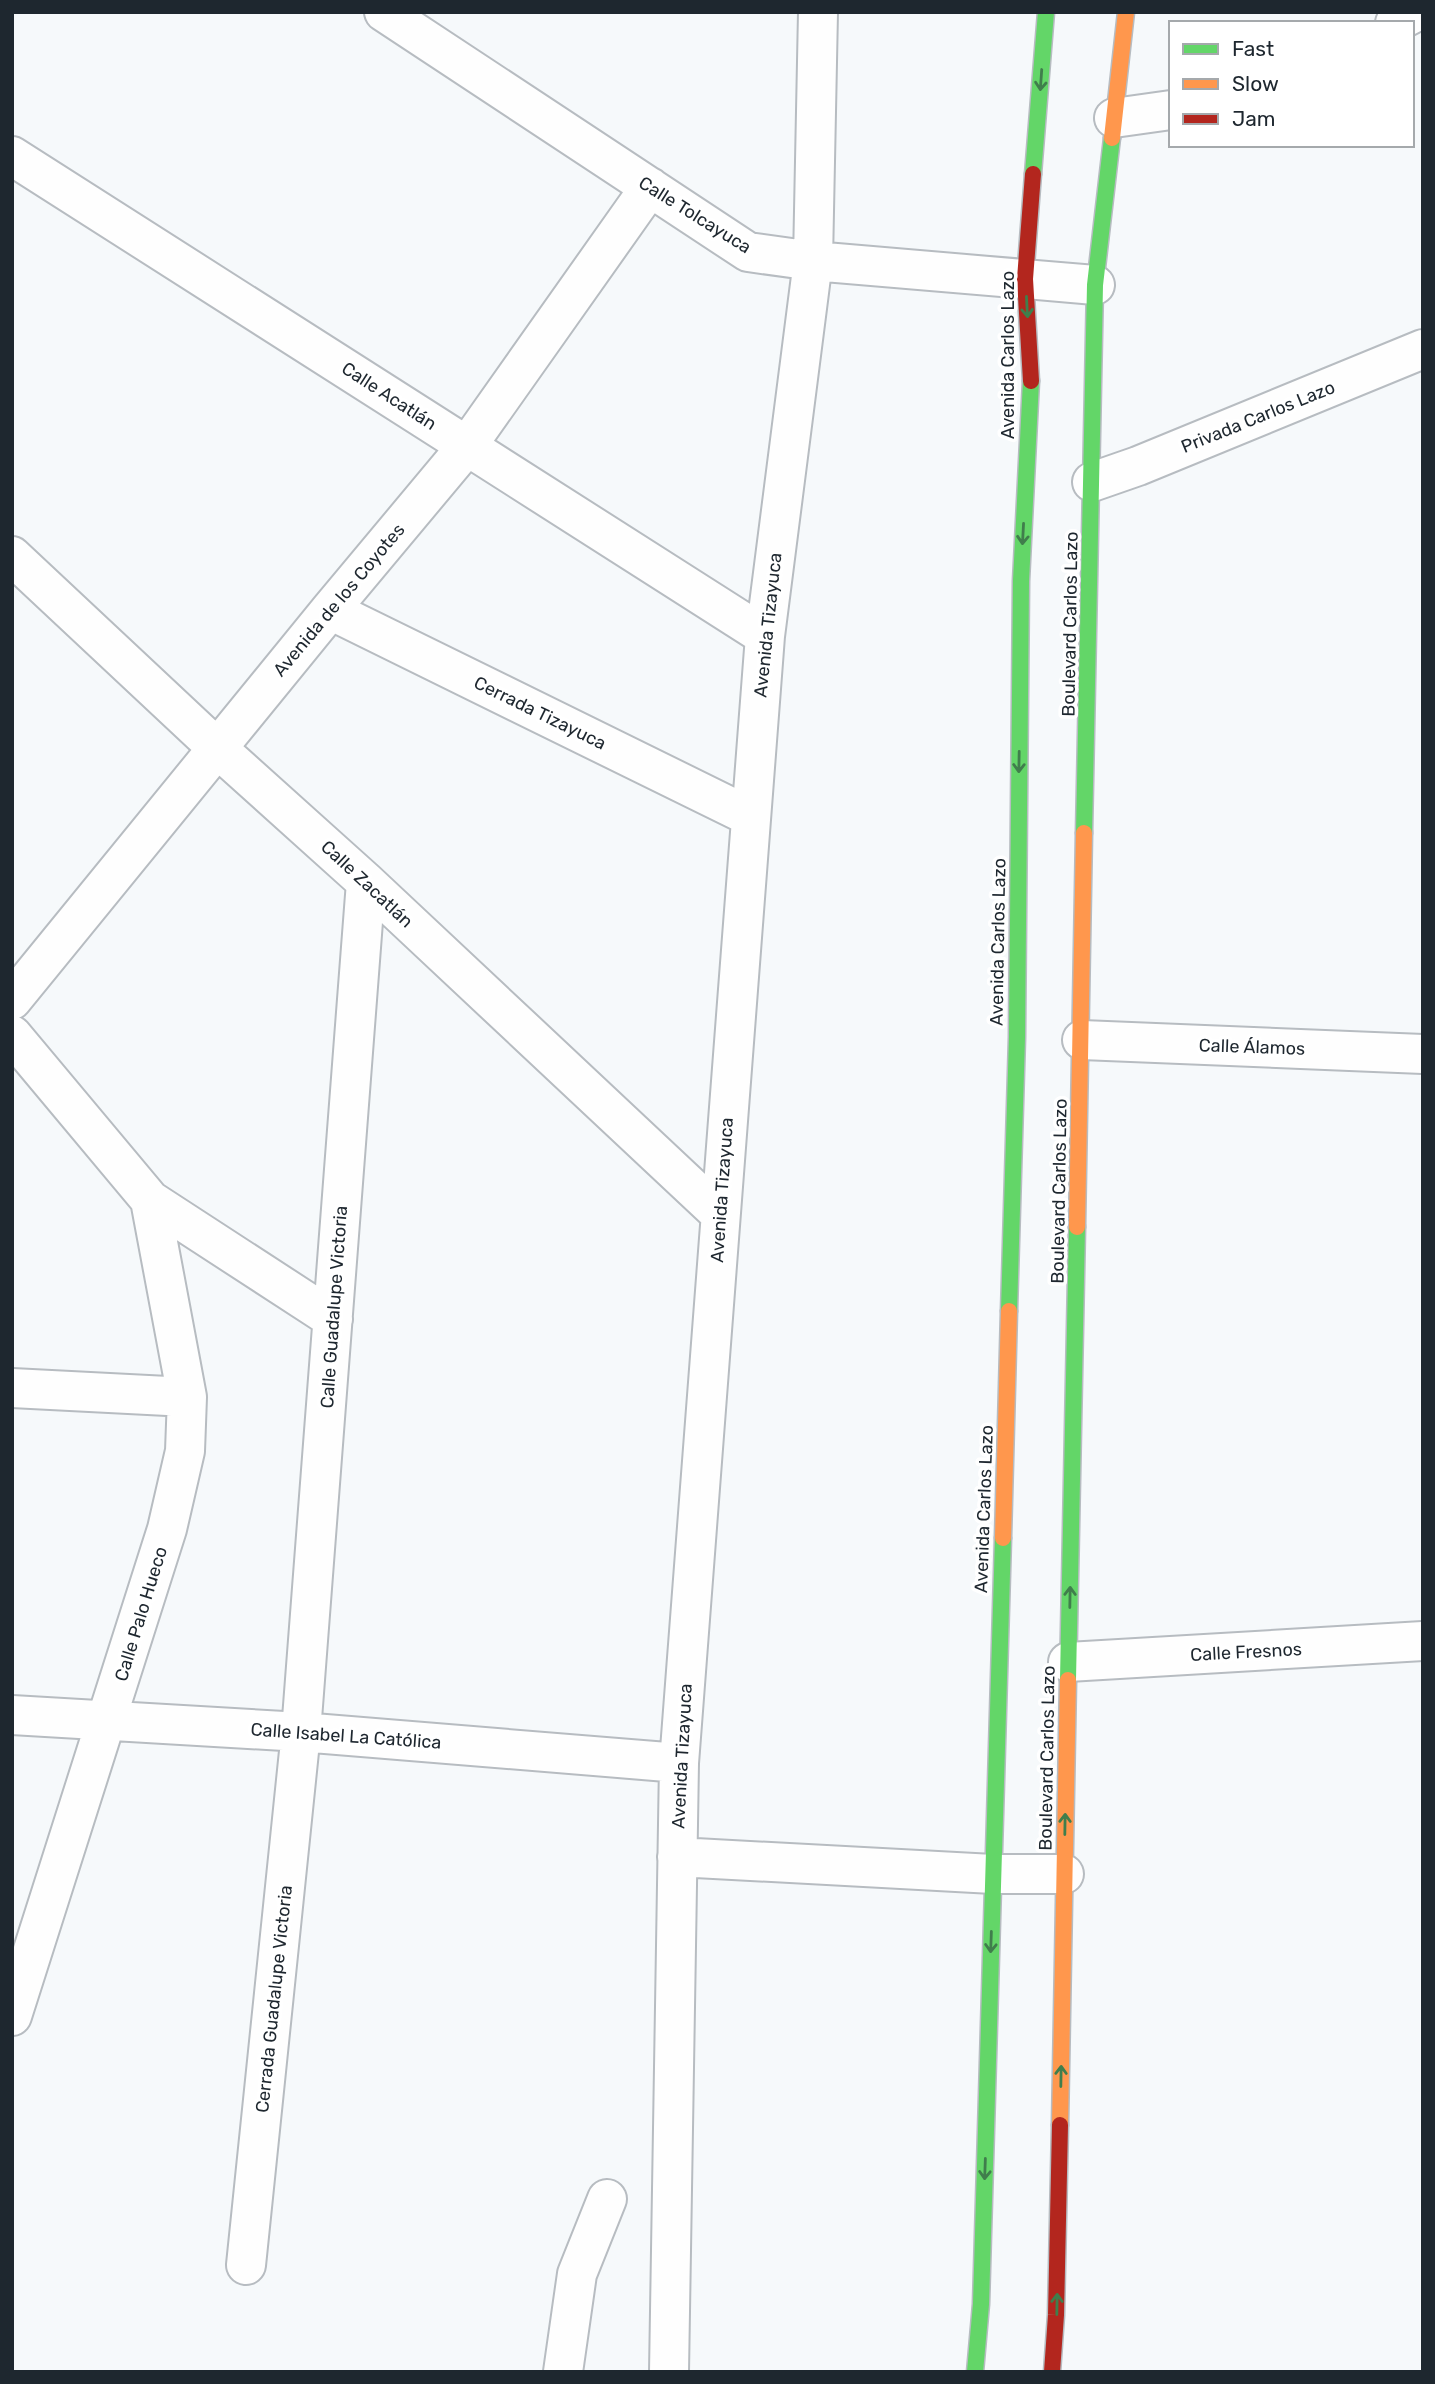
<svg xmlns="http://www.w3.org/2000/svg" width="1435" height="2384" viewBox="0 0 1435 2384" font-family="Rubik,sans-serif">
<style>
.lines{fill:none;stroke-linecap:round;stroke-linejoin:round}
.street-casing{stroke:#b7bcc1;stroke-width:42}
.fast-casing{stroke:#b7bcc1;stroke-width:19}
.slow-casing{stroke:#b7bcc1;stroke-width:19}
.jam-casing{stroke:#b7bcc1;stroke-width:19}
.street{stroke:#fefefe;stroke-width:38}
.fast{stroke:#63d668;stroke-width:16}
.slow{stroke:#ff974d;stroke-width:16}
.jam{stroke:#b3261e;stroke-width:16}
.oneway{stroke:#407e4c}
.labels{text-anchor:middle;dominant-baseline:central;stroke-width:7;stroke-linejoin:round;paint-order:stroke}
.street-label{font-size:18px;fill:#1e272f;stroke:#fff}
</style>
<rect width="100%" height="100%" fill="#f6f9fb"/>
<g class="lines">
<g class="street-casing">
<path id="street" d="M384 12 748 252 813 261 1095 285
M1395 23 1416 12
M1114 118 1171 110
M12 156 765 636
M1092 482 1138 466 1423 349
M12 556 217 748 366 882 720 1214
M330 610 751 817
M12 1000 330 610 467 446 650 187
M12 1035 150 1200 333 1319
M1082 1040 1423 1054
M12 1388 187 1397
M1068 1662 1423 1641
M12 1715 301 1732 679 1763
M677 1857 993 1874H1064
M12 2016 167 1529 185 1451 187 1397 150 1200
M246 2265 301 1732 366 882
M563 2372 577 2274 607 2199
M669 2372 679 1763 765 636 813 261 818 12"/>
</g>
<g class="fast-casing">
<path id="fast" d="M1033 174 1046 12
M1084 833 1095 285 1112 138
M1009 1311 1017 1037 1021 581 1031 381
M1068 1680 1077 1227
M975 2372 981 2304 1003 1538"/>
</g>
<g class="slow-casing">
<path id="slow" d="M1112 138 1126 12
M1077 1227 1084 833
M1003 1538 1009 1311
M1060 2125 1068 1680"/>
</g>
<g class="jam-casing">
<path id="jam" d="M1031 381 1025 279 1033 174
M1052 2372 1056 2315 1060 2125"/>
</g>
<use href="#street" class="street"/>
<use href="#fast" class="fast"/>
<use href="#slow" class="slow"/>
<use href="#jam" class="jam"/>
</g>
<defs><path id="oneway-shaft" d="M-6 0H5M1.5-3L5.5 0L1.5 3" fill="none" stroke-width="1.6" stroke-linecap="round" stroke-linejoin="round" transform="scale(1.75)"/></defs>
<g class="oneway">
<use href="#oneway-shaft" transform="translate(1041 80) rotate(94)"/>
<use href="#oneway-shaft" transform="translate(1027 307) rotate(87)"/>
<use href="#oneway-shaft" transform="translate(1023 534) rotate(93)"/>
<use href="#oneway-shaft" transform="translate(1019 762) rotate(91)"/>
<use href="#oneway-shaft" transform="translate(1070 1597) rotate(-89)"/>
<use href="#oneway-shaft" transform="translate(1065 1824) rotate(-89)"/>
<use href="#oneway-shaft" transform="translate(991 1942) rotate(92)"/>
<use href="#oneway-shaft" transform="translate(1061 2076) rotate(-89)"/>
<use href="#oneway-shaft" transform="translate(985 2169) rotate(92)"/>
<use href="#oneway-shaft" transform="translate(1057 2304) rotate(-89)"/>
</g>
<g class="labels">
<g class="street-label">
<text transform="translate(695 215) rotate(32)">Calle Tolcayuca</text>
<text transform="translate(1008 355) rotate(-90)">Avenida Carlos Lazo</text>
<text transform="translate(389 396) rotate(33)">Calle Acatlán</text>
<text transform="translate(1258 417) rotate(-22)">Privada Carlos Lazo</text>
<text transform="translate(339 600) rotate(-50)">Avenida de los Coyotes</text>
<text transform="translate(1070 624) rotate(-89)">Boulevard Carlos Lazo</text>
<text transform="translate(768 625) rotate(-84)">Avenida Tizayuca</text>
<text transform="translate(540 713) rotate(26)">Cerrada Tizayuca</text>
<text transform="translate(367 884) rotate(43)">Calle Zacatlán</text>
<text transform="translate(998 942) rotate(-89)">Avenida Carlos Lazo</text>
<text transform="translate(1252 1047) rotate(2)">Calle Álamos</text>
<text transform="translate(722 1190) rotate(-86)">Avenida Tizayuca</text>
<text transform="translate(1059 1191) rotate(-89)">Boulevard Carlos Lazo</text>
<text transform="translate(334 1307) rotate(-86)">Calle Guadalupe Victoria</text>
<text transform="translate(984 1509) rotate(-88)">Avenida Carlos Lazo</text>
<text transform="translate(141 1614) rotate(-73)">Calle Palo Hueco</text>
<text transform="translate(1246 1652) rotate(-3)">Calle Fresnos</text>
<text transform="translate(346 1736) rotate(4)">Calle Isabel La Católica</text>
<text transform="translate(682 1756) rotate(-87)">Avenida Tizayuca</text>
<text transform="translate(1047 1758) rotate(-89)">Boulevard Carlos Lazo</text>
<text transform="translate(274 1999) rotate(-84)">Cerrada Guadalupe Victoria</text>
</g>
</g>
<rect width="1435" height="2384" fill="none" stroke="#1e272f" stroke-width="28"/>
<rect x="1169" y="21" width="245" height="126" fill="#ffffff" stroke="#a5a9ac" stroke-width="2"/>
<rect x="1183" y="44" width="35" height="10" fill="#63d668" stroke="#a5a9ac" stroke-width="2"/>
<text x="1232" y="56" font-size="21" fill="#1e272f">Fast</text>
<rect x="1183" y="79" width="35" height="10" fill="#ff974d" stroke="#a5a9ac" stroke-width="2"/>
<text x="1232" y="91" font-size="21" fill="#1e272f">Slow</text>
<rect x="1183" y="114" width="35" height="10" fill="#b3261e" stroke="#a5a9ac" stroke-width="2"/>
<text x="1232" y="126" font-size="21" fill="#1e272f">Jam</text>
</svg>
